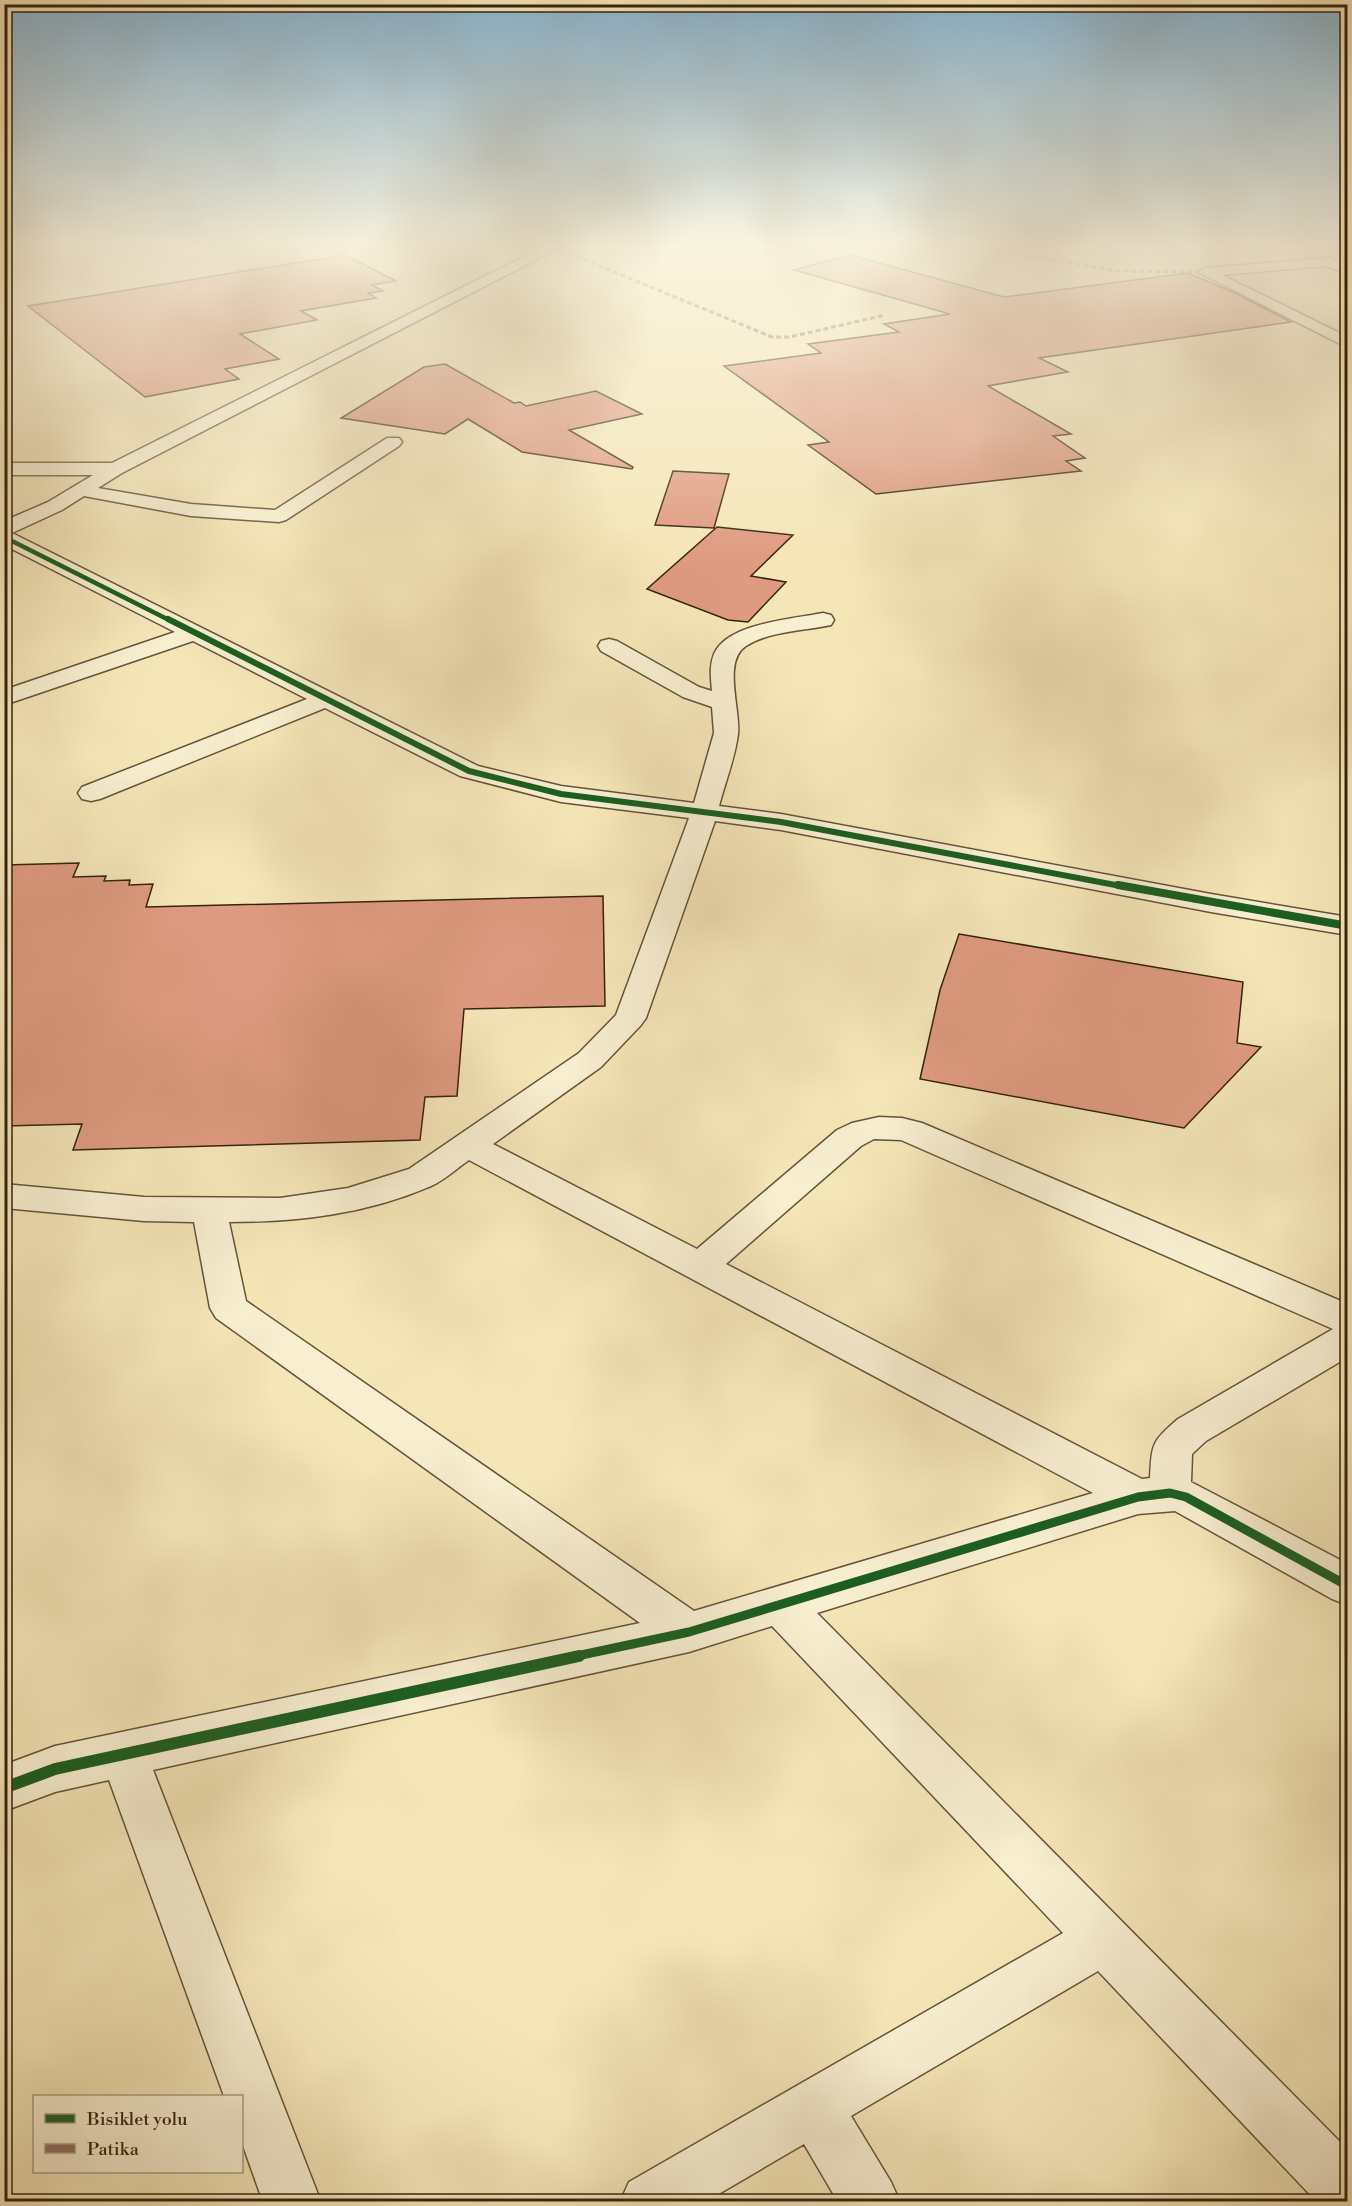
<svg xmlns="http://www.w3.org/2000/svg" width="1352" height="2206" viewBox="0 0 1352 2206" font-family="'Libre Bodoni',serif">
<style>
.building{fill:#df9b81;stroke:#35230f;stroke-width:1.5}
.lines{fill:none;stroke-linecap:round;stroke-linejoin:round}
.minor-casing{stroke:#655439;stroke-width:3}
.minor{fill:#f8efd1;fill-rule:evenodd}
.quiet{stroke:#8d6e63;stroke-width:3;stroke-dasharray:5 3;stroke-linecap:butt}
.cycleway-far4-casing{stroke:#f8efd1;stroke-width:7}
.cycleway-far3-casing{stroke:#f8efd1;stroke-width:9}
.cycleway-far2-casing{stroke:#f8efd1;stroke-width:11}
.cycleway-far1-casing{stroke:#f8efd1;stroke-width:13}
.cycleway-casing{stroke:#f8efd1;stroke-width:16}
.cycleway-far4{stroke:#1b5e20;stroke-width:4.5}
.cycleway-far3{stroke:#1b5e20;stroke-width:6}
.cycleway-far2{stroke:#1b5e20;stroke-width:8}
.cycleway-far1{stroke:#1b5e20;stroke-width:9}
.cycleway{stroke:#1b5e20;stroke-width:12}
</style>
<rect width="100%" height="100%" fill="#f5e6b8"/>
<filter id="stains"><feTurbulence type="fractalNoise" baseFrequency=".00333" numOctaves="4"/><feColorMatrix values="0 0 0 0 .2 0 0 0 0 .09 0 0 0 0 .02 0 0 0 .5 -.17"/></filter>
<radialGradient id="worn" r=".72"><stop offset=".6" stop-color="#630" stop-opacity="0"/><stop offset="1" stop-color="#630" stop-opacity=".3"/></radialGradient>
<path class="building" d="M345 255 396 281 372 285 383 291 368 293 376 298 301 311 317 320 240 334 279 359 225 369 239 379 145 397 28 306Z
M850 255 1004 297 1188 273 1237 294 1291 322 1039 358 1068 372 988 386 1071 434 1053 436 1085 458 1066 461 1081 471 876 494 808 445 829 442 724 366 821 353 808 344 899 332 884 324 950 314 794 270Z
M445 364 514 403 520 402 526 406 596 391 642 414 569 430 633 467 632 469 522 452 468 419 445 434 341 418 424 367Z
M673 471 729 474 714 528 655 525Z
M717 527 793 535 751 576 786 582 748 622 728 620 647 589Z
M79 863 73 877 106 876 104 881 130 880 129 885 153 884 146 907 603 896 605 1006 464 1009 457 1096 425 1097 420 1140 73 1150 82 1124 4 1126V865Z
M959 934 1243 982 1237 1043 1261 1047 1184 1128 920 1079 940 990Z"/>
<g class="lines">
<g class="minor-casing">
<path id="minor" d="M543 247H561L122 473 98 488 191 504 275 510 387 438H399L402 442 399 446 286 520 279 522 191 516 84 496 62 510 12 533 478 766 561 786 694 803 714 733 712 707 683 697 601 651 598 646 601 641 609 639 617 641 699 687 712 691C711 678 709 666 714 654 727 623 793 619 823 613L831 615 834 620 831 625C804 631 769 631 746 646 722 661 741 711 738 734 735 758 725 783 719 806L781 814 1211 894 1348 917V935L1211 912 781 830 715 821 646 1018 641 1025 601 1067 493 1144 697 1249 837 1130 852 1123 879 1117 902 1118 922 1123 1348 1304V1357L1206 1441 1192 1454 1191 1482 1348 1564V1605L1332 1599 1175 1511 1138 1514 817 1613 1348 2150V2202H1317L1098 1971 851 2116 891 2182 900 2202H838L804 2144 705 2202H620L629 2182 1063 1933 772 1626 689 1652 153 1770 321 2202H263L242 2143V2096H224L109 1780 55 1792 4 1811V1765L55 1746 640 1623 216 1318 210 1308 194 1222 144 1221 4 1208V1184L144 1197 280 1198 348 1188 409 1169 579 1053 616 1015 689 818 561 802 460 776 325 708 100 799 91 801 82 799 78 793 82 787 307 699 193 641 4 705V690L175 632 4 545V521L48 502 93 475H4V463H112ZM874 1139 901 1140 1333 1329 1178 1419C1151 1442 1152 1444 1150 1478L1142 1479 726 1264 861 1146ZM469 1160 1093 1493 694 1611 246 1301 229 1222C299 1222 366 1214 431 1186 445 1180 457 1168 469 1160Z
M1328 258 1348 265V274L1326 266 1222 275 1348 337V348L1198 272 1205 268Z"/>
</g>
<use href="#minor" class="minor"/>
<path class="quiet" d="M554 247 772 337H790L885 315
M981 247 1117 271 1205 272"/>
<g class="cycleway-far4-casing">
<path id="cycleway-far4" d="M4 537 171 621"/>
</g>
<g class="cycleway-far3-casing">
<path id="cycleway-far3" d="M168 619 469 771 561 794 781 822 1126 887"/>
</g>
<g class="cycleway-far2-casing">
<path id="cycleway-far2" d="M1118 885 1348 926"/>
</g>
<g class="cycleway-far1-casing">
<path id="cycleway-far1" d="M572 1657 689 1632 1138 1497 1170 1493 1186 1497 1348 1586"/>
</g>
<g class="cycleway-casing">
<path id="cycleway" d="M4 1788 55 1769 579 1656"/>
</g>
<use href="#cycleway-far4" class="cycleway-far4"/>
<use href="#cycleway-far3" class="cycleway-far3"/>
<use href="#cycleway-far2" class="cycleway-far2"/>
<use href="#cycleway-far1" class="cycleway-far1"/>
<use href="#cycleway" class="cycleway"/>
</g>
<linearGradient id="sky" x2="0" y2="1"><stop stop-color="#8bb8d5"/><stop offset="0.44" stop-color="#faf4df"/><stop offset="1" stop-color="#faf4df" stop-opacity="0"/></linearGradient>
<rect width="1352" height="556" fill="url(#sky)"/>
<rect width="1352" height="2206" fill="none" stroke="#f5e6b8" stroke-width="24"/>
<rect x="6" y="6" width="1340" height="2194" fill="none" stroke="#35230f" stroke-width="3"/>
<rect x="12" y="12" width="1328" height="2182" fill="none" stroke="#35230f" stroke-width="1.5"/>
<rect x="33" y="2095" width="210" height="78" fill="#f8efd1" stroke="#aa9d83" stroke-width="1.5"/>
<rect x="45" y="2114" width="30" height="9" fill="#1b5e20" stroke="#aa9d83" stroke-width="1.5"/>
<text x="87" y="2125" font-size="18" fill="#35230f">Bisiklet yolu</text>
<rect x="45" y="2144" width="30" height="9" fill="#8d6e63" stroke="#aa9d83" stroke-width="1.5"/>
<text x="87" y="2155" font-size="18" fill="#35230f">Patika</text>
<rect width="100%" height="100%" filter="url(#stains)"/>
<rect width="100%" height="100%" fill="url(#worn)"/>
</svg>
